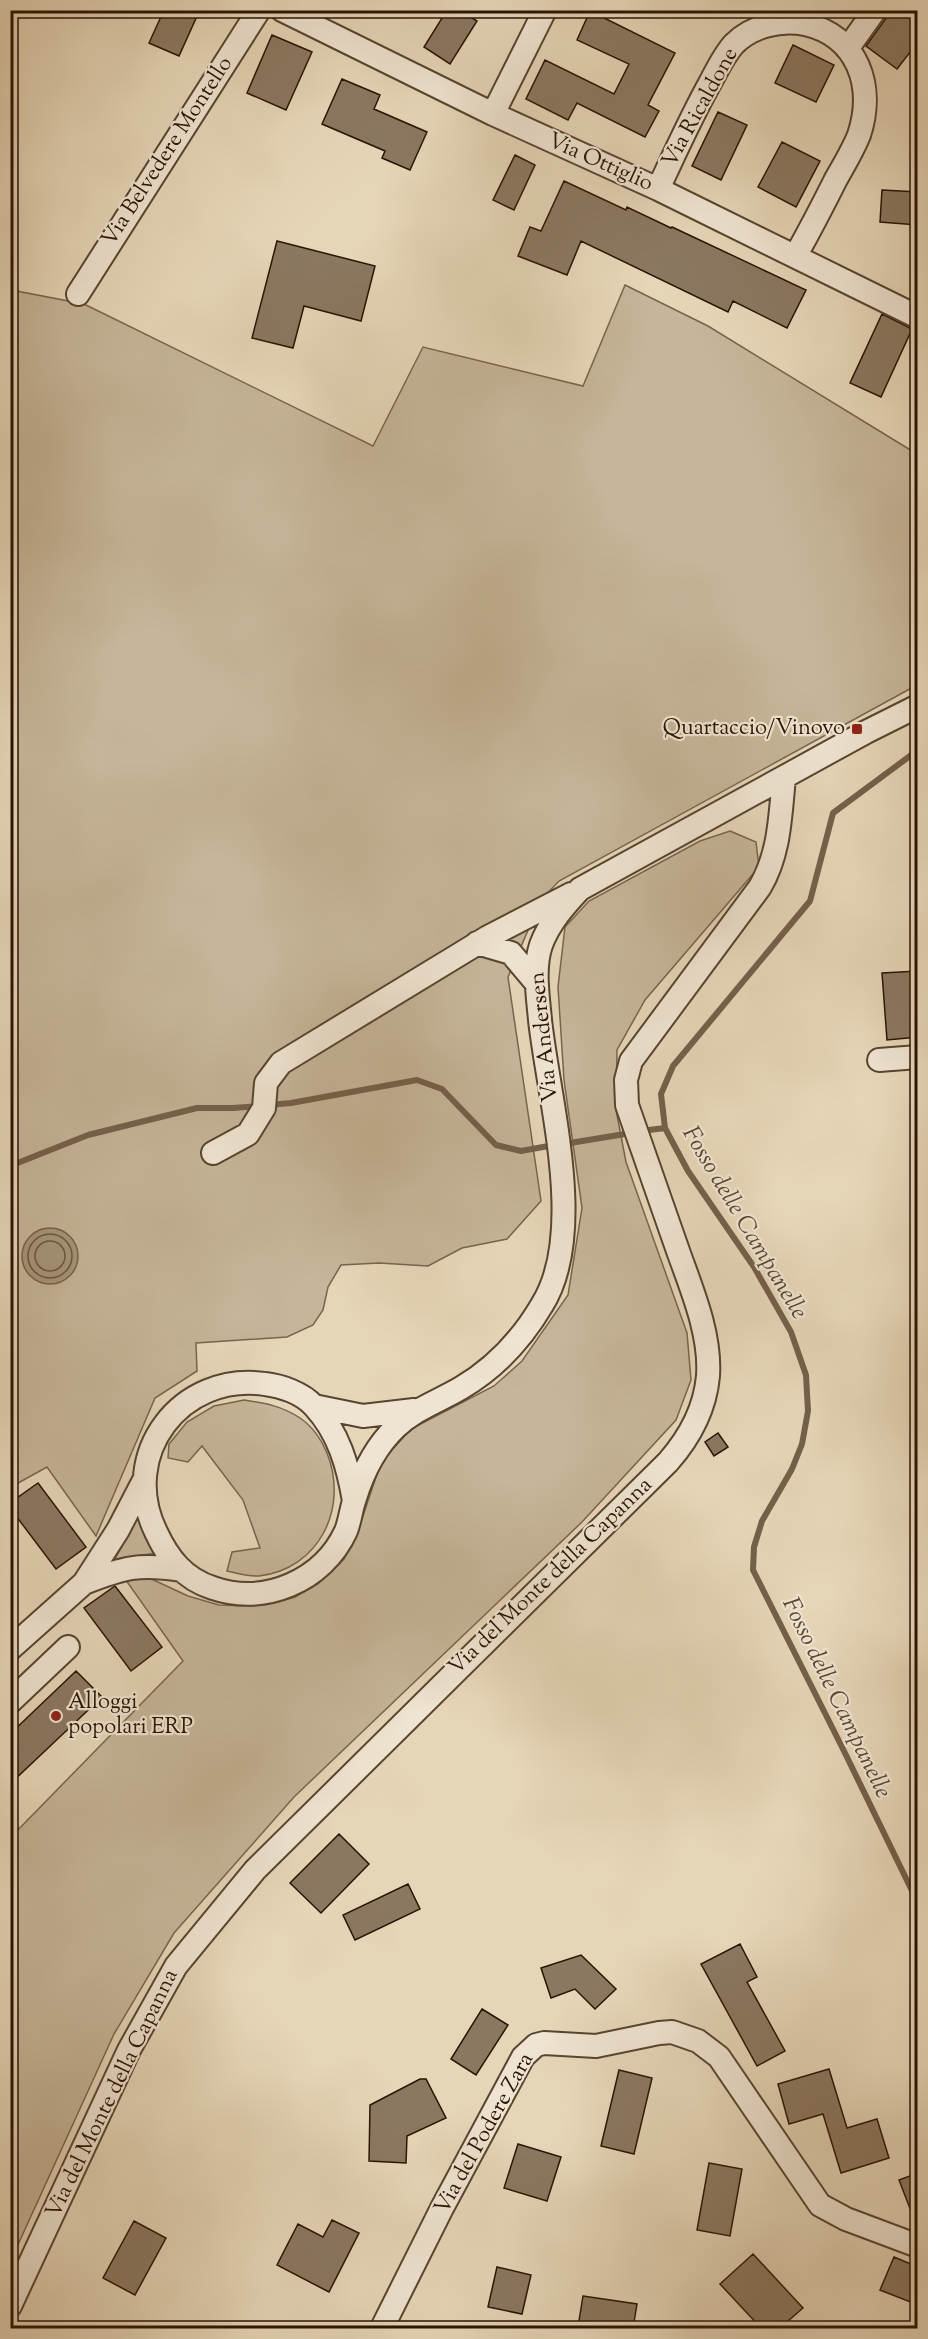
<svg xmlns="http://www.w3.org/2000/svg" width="928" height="2339" viewBox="0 0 928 2339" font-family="'Sorts Mill Goudy',serif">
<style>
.green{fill:#c6b599;stroke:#78644e;stroke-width:1.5}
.water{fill:#a6947a;stroke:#74604a;stroke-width:1.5}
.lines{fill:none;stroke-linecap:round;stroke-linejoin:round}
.shore{stroke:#68543e;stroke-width:1.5}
.stream{stroke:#74604a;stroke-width:6}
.building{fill:#8b7861;stroke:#291303;stroke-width:1.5}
.minor-casing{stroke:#584430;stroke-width:26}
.minor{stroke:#efe4d1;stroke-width:22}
.poi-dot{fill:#8f2418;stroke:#efe4d1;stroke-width:2}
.labels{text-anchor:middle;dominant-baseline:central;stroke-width:4.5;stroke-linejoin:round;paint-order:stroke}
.street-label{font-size:22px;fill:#291303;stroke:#efe4d1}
.poi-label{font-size:22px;fill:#291303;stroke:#efe4d1;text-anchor:end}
.water-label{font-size:24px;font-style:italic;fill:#5b4733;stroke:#efe4d1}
</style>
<rect width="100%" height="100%" fill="#e6d6b8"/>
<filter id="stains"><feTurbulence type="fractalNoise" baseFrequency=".00333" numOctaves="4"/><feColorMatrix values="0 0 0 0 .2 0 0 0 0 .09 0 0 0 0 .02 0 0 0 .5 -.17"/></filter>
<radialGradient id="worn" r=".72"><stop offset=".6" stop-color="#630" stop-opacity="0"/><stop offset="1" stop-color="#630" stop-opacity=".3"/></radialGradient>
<path class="green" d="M625 285 708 326 917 454V685L559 881 541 900 508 977 541 1201 507 1239 462 1248 428 1266 379 1263 341 1265 328 1287 323 1310 313 1325 287 1337 196 1343 197 1371 155 1398 96 1536 47 1467 11 1487V290L84 304 373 446 423 347 583 386Z
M730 831 756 842 759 867 645 1000 617 1050 616 1110 626 1162 687 1333 691 1380 676 1420 582 1522 294 1797 174 1933 114 2034 11 2260V1837L183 1661 123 1576 143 1575 188 1596 219 1605 253 1606 274 1603 295 1597 318 1584 344 1559 359 1528 381 1462 411 1429 494 1386 522 1361 568 1295 582 1208 564 1080 558 987 565 927 589 901 700 841Z
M244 1400C265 1403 282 1406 300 1418 312 1426 322 1440 327 1453 349 1508 319 1569 259 1576 249 1577 237 1573 227 1571L232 1552 260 1548 243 1500 202 1446 188 1462 168 1458 169 1444 187 1422 214 1406Z
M139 1515 157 1553 115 1559Z"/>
<path class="water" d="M22 1256a28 28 0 1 1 56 0a28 28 0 1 1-56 0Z"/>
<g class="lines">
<path class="shore" d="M28 1256a22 22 0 1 1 44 0a22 22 0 1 1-44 0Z
M35 1256a15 15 0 1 1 30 0a15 15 0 1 1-30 0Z"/>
<path class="stream" d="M918 750 833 813 810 901 673 1066 661 1094 665 1128 688 1171 754 1267 791 1332 806 1375 808 1411 802 1444 792 1469 762 1521 754 1547 753 1570 844 1751 918 1903
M269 1105 291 1103 417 1080 442 1089 496 1145 521 1151 554 1145
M641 1131 665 1128
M564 1144 631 1133
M10 1166 88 1135 197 1108H233L259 1106"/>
</g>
<path class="building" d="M164 10H184L197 16 179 56 149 43Z
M447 10H460L477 21 450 64 424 47Z
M892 10H918V42L897 69 866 46Z
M590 11 675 53 648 105 659 111 645 137 577 103 568 120 526 99 545 60 614 94 629 64 577 40Z
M272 35 312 52 286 110 247 93Z
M793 45 834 65 816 102 775 83Z
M342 79 380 95 374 109 427 132 410 170 382 158 385 151 322 124Z
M718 112 747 125 721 180 692 166Z
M782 142 820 161 796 207 758 187Z
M515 155 535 165 514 210 493 200Z
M564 181 626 210 627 207 671 228 672 227 806 290 787 328 733 301 728 312 581 241 567 275 518 256 530 227 541 231Z
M882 190 918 192V225L880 222Z
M277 241 375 266 361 321 304 306 293 348 252 338Z
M882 314 912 329 881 397 850 383Z
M918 971V1037L887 1040 882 973Z
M718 1433 728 1447 714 1456 705 1442Z
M38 1483 86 1547 56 1569 10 1508V1503Z
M115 1586 162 1647 131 1671 84 1608Z
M76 1671 102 1697 10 1784V1734Z
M339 1834 369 1864 321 1913 290 1883Z
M408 1884 420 1909 355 1940 343 1915Z
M740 1944 757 1977 747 1982 785 2051 757 2066 701 1964Z
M581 1955 616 1989 595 2009 575 1989 551 1998 541 1968Z
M482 2009 508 2025 476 2075 451 2059Z
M829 2069 847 2128 877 2119 889 2158 841 2173 823 2114 789 2124 778 2084Z
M619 2070 652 2078 634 2154 601 2146Z
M420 2079H426L446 2118 407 2136 406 2163 369 2161 370 2105Z
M518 2144 561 2157 547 2201 504 2188Z
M709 2163 742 2169 730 2236 697 2230Z
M918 2173V2224H916L899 2180Z
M332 2220 359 2233 329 2292 277 2265 298 2224 323 2237Z
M134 2221 166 2238 135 2295 103 2278Z
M753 2254 803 2308 780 2328H761L720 2284Z
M894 2257 918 2267V2305L880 2290Z
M497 2267 531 2275 522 2314 488 2307Z
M583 2296 637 2304 633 2328 578 2327Z"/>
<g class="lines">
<g class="minor-casing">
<path id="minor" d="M282 10 493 114 658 189 918 317
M848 48 875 10
M493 114 545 10
M658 189C675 153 691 117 710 83 717 70 724 55 734 44 752 26 781 19 805 24 858 36 875 86 859 135 853 150 844 165 836 179 823 205 810 230 796 255
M78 294 259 10
M477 943 511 953 537 984
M879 1060 918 1057
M213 1153 248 1134 264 1108 266 1083 281 1063 488 937 571 894
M314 1406 363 1416 414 1410
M354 1501C348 1466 339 1433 314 1406 302 1393 282 1386 265 1384 181 1372 118 1454 156 1532 168 1558 184 1579 213 1588 264 1606 323 1581 346 1531 350 1521 351 1509 355 1498 363 1472 376 1446 396 1427 415 1409 439 1401 461 1388 495 1368 522 1339 542 1305 587 1233 549 1102 540 1020 538 996 533 969 541 945 549 923 565 905 580 889L866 732 918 706
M84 1583C123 1568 138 1563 181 1570
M10 1649 84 1583 118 1530 143 1482
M10 1702 68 1647
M10 2306 129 2050 176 1966 255 1870 668 1462C690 1437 705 1410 708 1376 711 1333 691 1288 677 1248 660 1200 644 1153 627 1105L626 1080 631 1061 760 887C780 853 780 816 784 778
M382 2328 442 2208 523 2057 536 2045 544 2043 596 2046 659 2033 672 2032 698 2041 719 2057 820 2205 846 2219 918 2246"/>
</g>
<use href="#minor" class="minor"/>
</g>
<g class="poi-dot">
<rect x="851" y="723" width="12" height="12" rx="3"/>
<circle cx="56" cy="1716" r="6"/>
</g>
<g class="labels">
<g class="street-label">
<text transform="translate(701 108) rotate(-61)">Via Ricaldone</text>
<text transform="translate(168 152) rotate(-57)">Via Belvedere Montello</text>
<text transform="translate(600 163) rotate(24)">Via Ottiglio</text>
<text transform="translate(545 1037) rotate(-96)">Via Andersen</text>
<text transform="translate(551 1577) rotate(-44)">Via del Monte della Capanna</text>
<text transform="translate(113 2094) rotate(-64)">Via del Monte della Capanna</text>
<text transform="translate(485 2134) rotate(-61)">Via del Podere Zara</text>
</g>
<g class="poi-label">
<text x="845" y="729">Quartaccio/Vinovo</text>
<text x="68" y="1703" text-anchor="start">Alloggi<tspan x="68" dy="25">popolari ERP</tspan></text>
</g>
<g class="water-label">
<text transform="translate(744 1223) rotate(59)">Fosso delle Campanelle</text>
<text transform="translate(836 1698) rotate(64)">Fosso delle Campanelle</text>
</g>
</g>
<rect width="928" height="2339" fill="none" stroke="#e6d6b8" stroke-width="36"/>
<rect x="12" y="12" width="904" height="2315" fill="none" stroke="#291303" stroke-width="3"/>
<rect x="18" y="18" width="892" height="2303" fill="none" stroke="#291303" stroke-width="1.5"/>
<rect width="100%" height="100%" filter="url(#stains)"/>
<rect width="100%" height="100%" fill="url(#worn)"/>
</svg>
